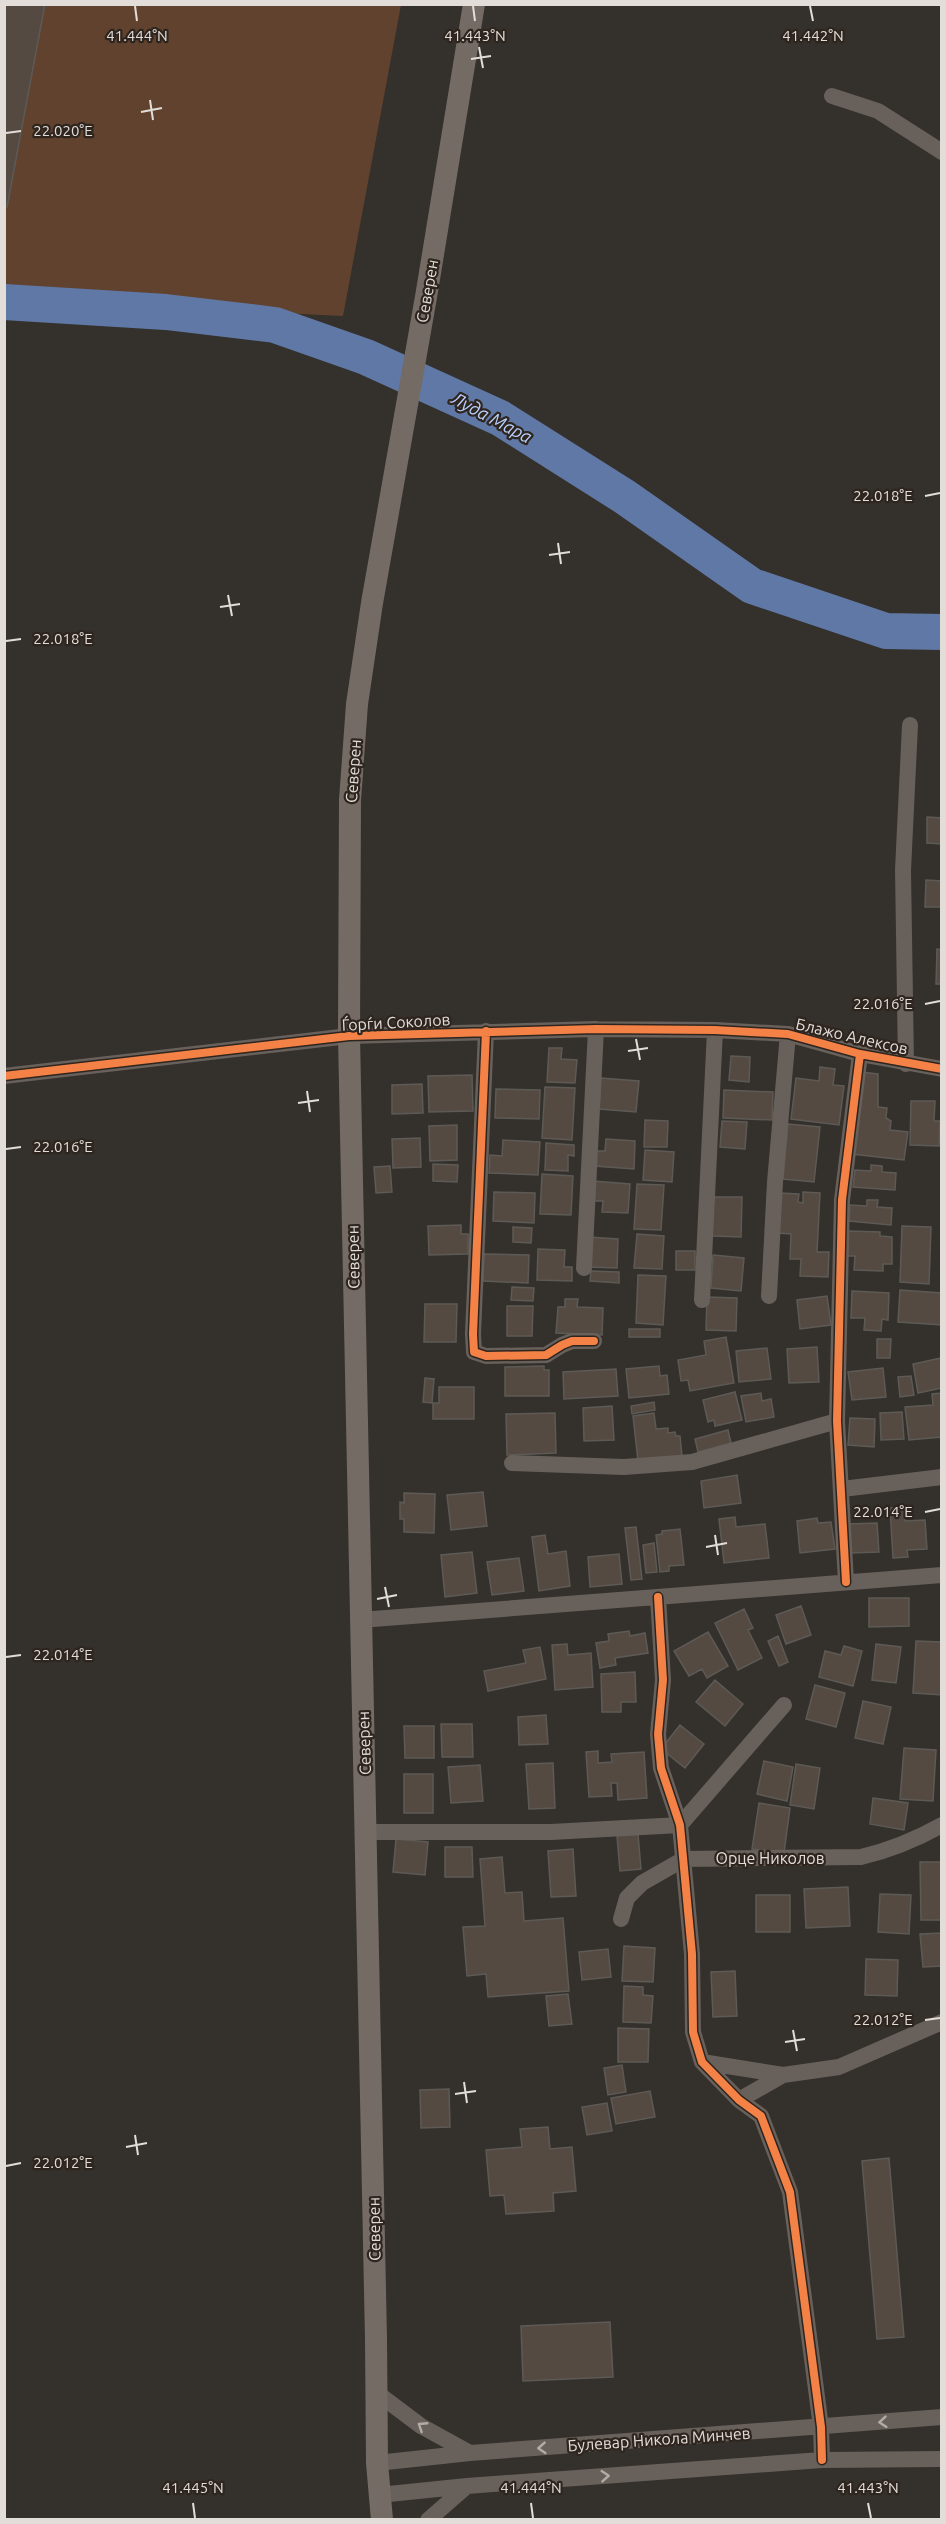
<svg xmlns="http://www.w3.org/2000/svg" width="946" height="2524" viewBox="0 0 946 2524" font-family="Ubuntu,sans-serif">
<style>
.green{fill:#61422e}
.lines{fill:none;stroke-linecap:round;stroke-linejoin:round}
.river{stroke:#6078a5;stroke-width:36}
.building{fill:#544a42;stroke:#5d5a56;stroke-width:1.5}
.street{stroke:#68605b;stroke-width:16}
.secondary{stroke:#746b64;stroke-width:22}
.cycleway-casing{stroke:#2e251f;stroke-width:11}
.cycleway{stroke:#f48246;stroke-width:8}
.oneway{stroke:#b2aba7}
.ticks{fill:none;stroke:#e3ddd9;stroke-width:2}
.labels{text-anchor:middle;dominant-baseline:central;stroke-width:4.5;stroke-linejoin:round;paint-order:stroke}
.street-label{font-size:16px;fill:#e3ddd9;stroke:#2e251f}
.water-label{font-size:18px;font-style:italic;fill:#b8d0fd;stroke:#2e251f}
.ticks-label{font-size:15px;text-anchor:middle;fill:#e3ddd9;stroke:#2e251f;stroke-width:4.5;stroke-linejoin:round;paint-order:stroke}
</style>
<rect width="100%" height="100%" fill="#34302c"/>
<path class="green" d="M4 5H401L343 316 216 310 5 320Z"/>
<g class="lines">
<path class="river" d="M4 302 166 312 275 325 366 357 500 418 625 497 752 586 886 631 942 632"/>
</g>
<path class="building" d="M4 4H45L7 207H4Z
M927 817 942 818V844L927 843Z
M926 880 942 881V907H925Z
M937 949 942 950V984H936Z
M549 1048H562L561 1059 577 1060 575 1083 547 1082Z
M731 1056 750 1057 749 1082 729 1080Z
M820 1067 835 1069 833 1085 844 1086 839 1125 791 1119 796 1078 819 1081Z
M861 1072 878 1074V1107L887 1108 886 1118 891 1121 890 1130 908 1132 904 1160 852 1154Z
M472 1075 473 1111 429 1112 428 1076Z
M601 1078 639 1081 636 1112 599 1109Z
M422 1084 423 1113 392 1114V1085Z
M545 1087 575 1088 572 1140 542 1138Z
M496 1089 540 1090 539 1119 495 1118Z
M724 1090 773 1092 772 1120 723 1118Z
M911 1101H935L934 1121H940L939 1146 910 1145Z
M645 1120 668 1121 667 1147H644Z
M722 1121 747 1122 745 1149 720 1147Z
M788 1124 820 1127 814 1182 783 1179Z
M457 1125V1160L430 1161 429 1126Z
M420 1138 421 1167 393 1168 392 1139Z
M606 1139 635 1141 634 1169 594 1166 595 1151H605Z
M503 1140 540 1142 538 1175 489 1173 490 1155 502 1156Z
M546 1143 574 1145V1156L568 1155V1171L545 1170Z
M645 1150 674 1152 672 1182 643 1180Z
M433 1164 458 1165 457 1182 433 1181Z
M871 1165 882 1166V1172L896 1173 895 1190 853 1187 855 1170 871 1171Z
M390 1166 392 1192 376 1193 374 1167Z
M542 1174 573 1176 571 1215 540 1214Z
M593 1181 630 1184 628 1213 602 1212 603 1201H591Z
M637 1184 664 1185 661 1230 634 1229Z
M494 1192 535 1193 534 1223 493 1221Z
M803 1192 820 1193 817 1252H829L828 1277 800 1276 801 1259H790L791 1234 778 1233 780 1193 799 1194 798 1202 803 1203Z
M712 1197H742L741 1237 712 1236Z
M867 1200H878L877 1207 892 1208 891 1225 849 1221 850 1205 867 1206Z
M461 1225V1234H468V1254L429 1255 428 1226Z
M902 1226 931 1227 929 1284 900 1282Z
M513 1227 532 1228 531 1243 513 1242Z
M848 1231 880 1232V1236L892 1237V1264H883V1271L854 1270 855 1256H847Z
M637 1234 664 1236 662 1269 634 1268Z
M588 1237 618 1239 617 1268 587 1267Z
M538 1249 565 1250 564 1267H572V1281L537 1280Z
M676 1251H695V1270H676Z
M484 1254 529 1255 528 1283 483 1281Z
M713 1255 744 1258 741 1291 711 1288Z
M591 1271 619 1272V1283L590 1281Z
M638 1275 666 1276 663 1325 636 1323Z
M512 1287 534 1288 533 1301 511 1300Z
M900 1290 942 1293V1325L898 1322Z
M852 1291 889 1293 888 1320 882 1319 881 1331 864 1330 865 1318H851Z
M827 1296 831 1325 800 1329 797 1300Z
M707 1297 737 1298 736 1331 706 1330Z
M565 1299H578L577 1307 603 1308 602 1335 556 1333 558 1307H565Z
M425 1304H457L456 1342H424Z
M507 1306H533L532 1336H507Z
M629 1329H660V1337H629Z
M726 1337 734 1383 690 1391 688 1380 681 1381 678 1360 706 1355 704 1341Z
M877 1339H891L890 1358H877Z
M817 1347 819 1382 789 1383 787 1349Z
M767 1348 771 1379 739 1382 736 1351Z
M941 1358 942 1388 918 1393 913 1364Z
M544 1366V1370H549V1396H505V1367Z
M659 1366 660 1376 667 1375 669 1394 629 1398 626 1369Z
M883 1368 886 1397 852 1400 848 1372Z
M616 1369 618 1396 564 1399 563 1372Z
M911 1376 914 1395 900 1397 898 1377Z
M425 1378 434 1379 432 1403 423 1402Z
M439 1387H474V1419H433V1403H439Z
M735 1392 742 1420 715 1426 714 1420 708 1422 703 1400Z
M761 1393 762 1401 771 1399 774 1417 746 1422 741 1396Z
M942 1393V1437L909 1440 905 1407 933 1405 932 1394Z
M654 1402 655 1410 632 1414 631 1406Z
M612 1406 614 1440 584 1441 583 1408Z
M902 1412 904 1439 881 1440 880 1413Z
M555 1413 556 1453 507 1455 506 1414Z
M654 1413 656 1429 668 1428V1433L675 1432 676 1436H680L682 1456 638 1461 633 1416Z
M850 1418 875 1419 874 1447 848 1445Z
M728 1430 731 1443 698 1452 695 1439Z
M737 1475 741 1503 704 1508 701 1481Z
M483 1492 487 1526 451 1530 447 1495Z
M404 1493 435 1494 434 1533 404 1532V1519H400V1502L404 1503Z
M904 1507 905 1521 925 1520 927 1549 907 1550 908 1557 893 1558 890 1508Z
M735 1517 736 1527 765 1524 769 1558 724 1563 719 1519Z
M817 1518 818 1523 831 1522 835 1549 800 1553 797 1521Z
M877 1523 879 1552 850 1553 848 1524Z
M636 1527 642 1579 631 1580 625 1528Z
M680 1529 684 1565 669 1566V1571L660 1572 656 1535 662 1534V1531Z
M545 1535 548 1554 566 1551 570 1586 539 1591 532 1537Z
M654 1543 657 1572 646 1573 643 1545Z
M472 1552 477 1593 445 1597 441 1555Z
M619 1554 622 1584 590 1587 588 1557Z
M519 1558 524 1591 492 1595 487 1562Z
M869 1598H909V1626L869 1627Z
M801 1606 811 1635 786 1644 776 1615Z
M744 1609 753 1628 748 1630 762 1658 738 1670 715 1623Z
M629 1631 630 1636 645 1633 648 1653 615 1658 616 1665 600 1668 596 1643 609 1641 608 1634Z
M708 1632 728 1666 707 1678 702 1669 689 1676 674 1651Z
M778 1636 788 1662 779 1666 768 1641Z
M916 1641 942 1642V1695L913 1693Z
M567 1644 568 1655 591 1653 593 1687 555 1690 552 1645Z
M876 1644 901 1647 896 1683 872 1680Z
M844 1646 862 1651 853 1686 819 1677 825 1651 841 1655Z
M540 1647 546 1679 488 1691 484 1671 526 1663 523 1650Z
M635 1672 636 1702H621V1712H602L601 1674Z
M715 1680 743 1704 725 1726 696 1702Z
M815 1685 845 1693 836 1727 806 1719Z
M863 1701 891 1707 883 1744 855 1738Z
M546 1715 548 1744 519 1745 518 1717Z
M441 1724H472L473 1757H442Z
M680 1725 704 1744 685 1768 661 1749Z
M404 1726H434V1758H405Z
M904 1748 936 1750 933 1801 900 1799Z
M598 1751V1763L612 1762 611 1754 644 1752 647 1798 618 1800 617 1783H611L612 1796 589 1797 586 1752Z
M764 1761 793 1767 787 1801 757 1794Z
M553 1763 555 1808 529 1809 526 1764Z
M796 1764 820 1768 814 1809 790 1805Z
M480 1765 483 1801 451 1803 448 1767Z
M404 1774H433V1813H404Z
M873 1798 908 1803 904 1830 870 1824Z
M759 1803 790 1808 784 1853 752 1849Z
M638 1834 641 1869 620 1871 617 1836Z
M396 1839 428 1842 425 1875 393 1872Z
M445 1847H472L473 1877H445Z
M573 1849 576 1896 551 1897 548 1851Z
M502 1857 505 1893 522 1892 524 1921 563 1918 569 1991 488 1997 486 1974 467 1976 463 1927 485 1926 480 1859Z
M920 1862H942V1920H921Z
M848 1887 850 1926 806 1928 804 1889Z
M880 1894 911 1895 909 1934 878 1932Z
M756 1895H790V1932H756Z
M942 1933V1966L923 1967 920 1934Z
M624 1946 655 1948 653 1982 622 1981Z
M608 1949 611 1977 582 1980 579 1952Z
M866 1959 898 1960 897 1996 865 1995Z
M735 1971 737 2016 713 2017 711 1972Z
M624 1986 643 1987V1995L653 1996 651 2023 623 2022Z
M568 1994 572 2024 549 2026 546 1996Z
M618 2028 649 2029 648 2062H618Z
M622 2065 626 2092 608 2095 604 2068Z
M449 2089 450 2127 421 2128 420 2090Z
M650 2091 655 2117 616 2124 611 2098Z
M607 2103 612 2131 587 2135 582 2107Z
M548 2127 550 2149 572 2147 576 2191 553 2193 554 2211 506 2214 504 2195 490 2196 486 2150 522 2147 520 2129Z
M889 2158 904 2337 877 2339 862 2161Z
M610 2322 613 2377 523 2381 521 2326Z"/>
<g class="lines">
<path class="street" d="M832 96 878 111 942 152
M486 1031 473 1334 474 1352 486 1356 546 1355 562 1345 572 1341H594
M906 1064 903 870 910 725
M4 1076 349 1036 596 1029 715 1030 788 1034 860 1054 942 1069
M584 1268 596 1029
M769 1296 775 1182 788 1034
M702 1300 715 1030
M512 1463 624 1467 692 1462 837 1421
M842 1489 942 1477
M846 1582 837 1421 842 1200 860 1054
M658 1597 663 1680 658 1734 661 1768 680 1825 692 1954 693 2032 702 2062 739 2100 761 2116 790 2192 821 2427 822 2460
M360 1620 942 1575
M366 1832H551L680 1825 784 1705
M621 1919 627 1898 642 1883 684 1859 861 1857C891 1850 915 1840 942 1825
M702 2062 783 2075 839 2067 942 2022
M739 2100 783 2075
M377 2393 421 2426 470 2453
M377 2463 470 2453 942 2417
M379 2495 467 2486 822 2460 942 2459
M428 2520 467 2486"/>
<path class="secondary" d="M382 2520 377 2463 376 2339 349 1036 350 800 357 704 372 603 426 297 474 4"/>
<g class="cycleway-casing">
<path id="cycleway" d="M486 1031 473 1334 474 1352 486 1356 546 1355 562 1345 572 1341H594
M4 1076 349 1036 596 1029 715 1030 788 1034 860 1054 942 1069
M846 1582 837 1421 842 1200 860 1054
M658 1597 663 1680 658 1734 661 1768 680 1825 692 1954 693 2032 702 2062 739 2100 761 2116 790 2192 821 2427 822 2460"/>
</g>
<use href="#cycleway" class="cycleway"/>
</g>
<defs><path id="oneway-chevron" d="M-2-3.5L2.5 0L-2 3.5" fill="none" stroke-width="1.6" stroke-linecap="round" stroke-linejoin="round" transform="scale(1.5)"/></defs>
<g class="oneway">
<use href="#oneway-chevron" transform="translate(883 2422) rotate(175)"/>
<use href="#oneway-chevron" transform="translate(422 2426) rotate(-147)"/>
<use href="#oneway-chevron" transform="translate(542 2448) rotate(176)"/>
<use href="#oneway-chevron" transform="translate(605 2476) rotate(-4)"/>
</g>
<path class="ticks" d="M135 6 137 21M473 6 475 21M810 6 813 21M479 47 483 68M471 59 491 56M150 100 153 120M141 112 162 108M6 133 21 131M925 496 940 493M558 543 561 564M549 555 570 552M228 595 232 616M220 607 240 604M6 641 21 639M925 1004 940 1001M636 1039 640 1060M628 1051 648 1048M307 1091 310 1112M298 1103 319 1100M6 1149 21 1147M925 1512 940 1509M715 1535 718 1555M706 1547 727 1543M385 1587 389 1607M377 1599 397 1595M6 1657 21 1655M925 2020 940 2018M793 2030 797 2051M785 2042 805 2039M464 2082 467 2103M455 2094 476 2091M135 2135 138 2155M126 2147 147 2143M6 2166 21 2163M193 2503 195 2518M531 2503 533 2518M868 2503 871 2518"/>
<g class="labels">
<g class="street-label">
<text transform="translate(427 291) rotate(-80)">Северен</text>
<text transform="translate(353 771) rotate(-86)">Северен</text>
<text transform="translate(396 1022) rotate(-3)">Ѓорѓи Соколов</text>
<text transform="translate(852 1036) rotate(13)">Блажо Алексов</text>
<text transform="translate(353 1257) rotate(-91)">Северен</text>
<text transform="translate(364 1743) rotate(-92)">Северен</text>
<text x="770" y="1858">Орце Николов</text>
<text transform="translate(374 2229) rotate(-91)">Северен</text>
<text transform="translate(659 2439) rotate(-4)">Булевар Никола Минчев</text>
</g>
<g class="water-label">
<text transform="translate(492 417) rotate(28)">Луда Мара</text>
</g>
</g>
<g class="ticks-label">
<text x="813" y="41">41.442°N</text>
<text x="137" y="41">41.444°N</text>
<text x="475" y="41">41.443°N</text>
<text x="63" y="136">22.020°E</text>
<text x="883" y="501">22.018°E</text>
<text x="63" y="644">22.018°E</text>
<text x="883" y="1009">22.016°E</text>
<text x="63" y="1152">22.016°E</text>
<text x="883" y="1517">22.014°E</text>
<text x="63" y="1660">22.014°E</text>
<text x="883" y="2025">22.012°E</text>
<text x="63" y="2168">22.012°E</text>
<text x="193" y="2493">41.445°N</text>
<text x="531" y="2493">41.444°N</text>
<text x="868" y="2493">41.443°N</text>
</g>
<rect width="946" height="2524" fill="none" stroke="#e3ddd9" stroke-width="12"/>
</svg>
